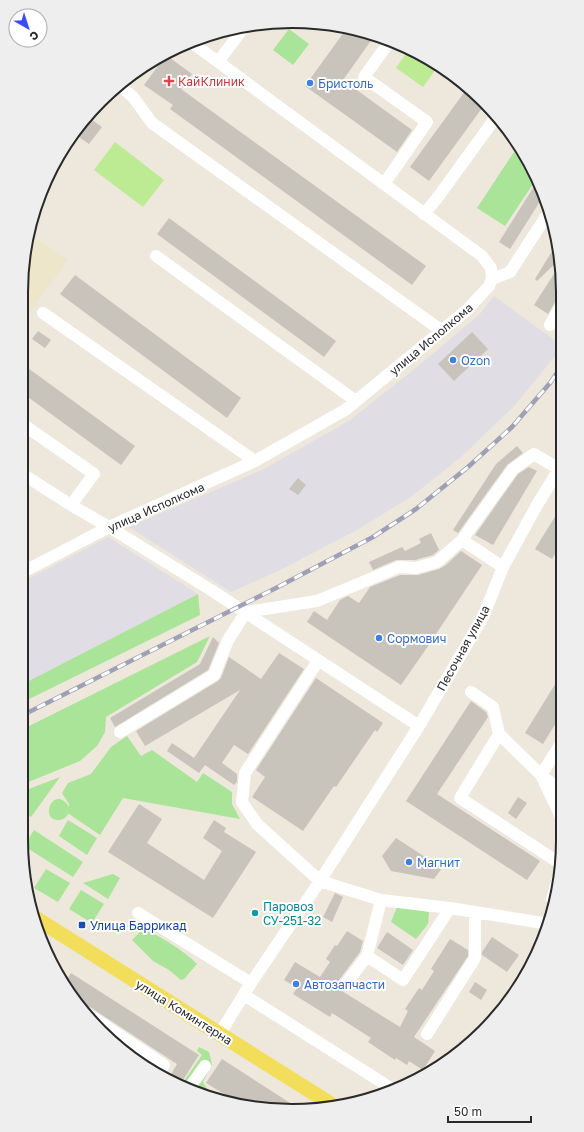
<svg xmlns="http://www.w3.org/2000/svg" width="584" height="1132" viewBox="0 0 584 1132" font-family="'Golos Text',sans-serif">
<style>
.industrial{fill:#e0dde5}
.education{fill:#eee6cb}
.green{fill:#aae498}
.pitch{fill:#bdeb93}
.building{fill:#c8c4bc}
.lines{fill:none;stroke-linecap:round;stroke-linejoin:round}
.minor{stroke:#fff;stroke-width:12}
.major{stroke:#f2de5b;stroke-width:15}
.rail-casing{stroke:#9fa0b5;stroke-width:4.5}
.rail{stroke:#fff;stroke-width:3;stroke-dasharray:9;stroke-linecap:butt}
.health-dot{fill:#e0444e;stroke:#fff;stroke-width:1.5}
.shop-dot{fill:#3f7fe0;stroke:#fff;stroke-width:1.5}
.culture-dot{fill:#0f9aa8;stroke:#fff;stroke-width:1.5}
.transit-dot{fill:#1a4fb4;stroke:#fff;stroke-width:1.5}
.labels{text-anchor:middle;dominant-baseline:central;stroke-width:4;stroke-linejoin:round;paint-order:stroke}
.health-label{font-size:12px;fill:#be3a42;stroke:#fff;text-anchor:start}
.shop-label{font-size:12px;fill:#366cbe;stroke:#fff;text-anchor:start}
.street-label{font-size:12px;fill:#2a2a2a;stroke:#fff}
.culture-label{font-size:12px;fill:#0d838f;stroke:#fff;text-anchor:start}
.transit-label{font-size:12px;fill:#164399;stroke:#fff;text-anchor:start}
.rim{fill:none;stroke:#2a2a2a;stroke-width:2}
</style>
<rect width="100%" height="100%" fill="#ede7dc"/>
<path class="industrial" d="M494 296 561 345V349L514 406 461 457 412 496 357 530 280 570 231 592 129 527 262 470 349 421 417 367 480 314Z
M108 537 198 594 21 685V589L28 579Z"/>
<path class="education" d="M28 233 68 260 22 322V275Z"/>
<path class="green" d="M289 29 309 44 293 65 273 50Z
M514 152 528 162 537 178 505 226 477 208Z
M198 594 200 615 21 703V685Z
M210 636 197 662 106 717 105 732 97 746 80 761 21 785V730Z
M127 736 141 756 152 750 197 782 203 773 232 792V804L240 819 123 798 100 835 69 814V813C67 816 64 820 59 820 38 821 54 783 69 807V804L62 793 68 783 91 774 111 747Z
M60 777 31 817 21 811V792Z
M68 820 97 838 87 855 59 836Z
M34 830 83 862 73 877 24 846Z
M46 869 70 883 58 902 34 888Z
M113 874 120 878 108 899 83 883Z
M81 890 104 904 92 923 69 909Z
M397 907 429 912 428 924 416 939 391 922Z
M144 928C163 939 181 948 197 964L184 979 181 980 169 970 153 961 132 940Z
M119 1040 166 1065 161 1074 142 1065 115 1041Z
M199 1047 209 1052 212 1064 203 1082 211 1097 182 1084 202 1055 197 1051Z"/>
<path class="pitch" d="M410 48 438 66 423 87 396 68Z
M115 142 164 180 143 207 94 170Z"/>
<path class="building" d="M347 28 362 30 375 35 343 80 412 130 397 152 305 86Z
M166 55 192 74 181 89 426 266 412 285 170 109 173 105 144 85Z
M468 87 485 104 429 181 410 167Z
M87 116 102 127 89 144 73 133 77 127Z
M538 180 542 189 544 195 510 249 499 242Z
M169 218 336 341 324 357 157 234Z
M557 243 561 258 537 281 535 279Z
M561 263V299H558L555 302 548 314 534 305Z
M75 275 241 398 227 418 60 294Z
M38 331 51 340 45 348 32 339Z
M472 332 488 349 454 381 438 364Z
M21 363 135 446 121 465 21 392Z
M517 446 523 453 507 465 458 533 453 530 496 464Z
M529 467 537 471 493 545 475 535 518 474Z
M298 478 306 485 298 495 289 489Z
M561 507 562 543 552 559 535 549Z
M431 533 439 550 433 555 415 560H396L373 570 369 562 402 547 405 551 421 543 419 539Z
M461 551 482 565 426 649 401 685 307 622 314 611 327 620 340 600 348 596 359 603 370 587 400 575H418L439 569 446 565Z
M213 637 219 643 208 670 115 727 110 718 200 664Z
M279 653 304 669 248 754 234 745 222 763 237 774V782L234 785 205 765 199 773 167 751 172 743 194 758 240 690 145 746 136 731 218 681 221 678 229 657 261 679Z
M562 673V713L543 744 525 733Z
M316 678 383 723 377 732 375 730 336 787 334 786 303 831 252 797 265 777 256 770Z
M471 701 486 712 488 717 437 794 540 861 527 880 406 801Z
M518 797 527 803 516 819 508 813Z
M139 804 162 819 147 843 204 880 222 851 203 838 214 820 226 828 224 832 256 852 213 918 108 852Z
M396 838 442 868 434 879 391 871 382 856Z
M335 893 343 897 332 922 323 917Z
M347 931 363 941 360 952 339 980 337 988 400 1027 408 1011 405 1009 419 988 422 990 434 971 431 969 450 939 468 950V956L414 1037 435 1051 423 1070 409 1061 407 1065 396 1058 395 1060 368 1042 371 1038 332 1013 330 1017 293 994 297 988 284 980 295 962 320 977 330 962 326 959 335 945 337 946Z
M387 932 413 950 403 965 377 948Z
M492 937 519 955 507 972 482 955V952Z
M71 973 199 1055 181 1083 169 1078 177 1064 90 1007 86 1006 73 997 65 982Z
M475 982 487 990 481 1000 469 992Z
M222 1059 301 1110 239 1103 206 1083Z"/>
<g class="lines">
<path class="minor" d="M218 62 245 26
M119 85 133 97 152 123 442 331
M384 184 427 122 364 77 390 41
M424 214 438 197 496 117
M156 256 356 401
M492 279 510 272 549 212
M43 313 255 461
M550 325 561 306
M21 423 94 474 71 505
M21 473 71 505 109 527 211 590 419 726 320 881 251 983 219 1035
M462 540 503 567
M21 573 109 527 255 461 345 410 467 310 489 286 492 279 491 268 482 256 191 42
M318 661 245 773 242 802 257 824 320 881 381 900 450 908 549 924
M471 692 493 707 499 734 541 775 562 792
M419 726 483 617 503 567 537 505 561 466
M120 732 214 675 228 640 246 612 317 601 399 567 416 568 437 562 462 540 513 469 534 454 559 469
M499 734 460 798 561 864
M562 742 541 775 562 819
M381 900 367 956 403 980 450 908
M555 900 552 899 561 868
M138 913 251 983
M345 985 367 956
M244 995 394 1090
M86 1013 164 1065 159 1073
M427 1034 475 958V912
M190 1087 205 1066"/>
<path class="major" d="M34 917 334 1106"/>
<g class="rail-casing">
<path id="rail" d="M21 716 276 588 373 537 416 509 468 467 512 427 550 383 561 367"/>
</g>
<use href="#rail" class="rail"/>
</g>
<path class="health-dot" d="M167 75h4v4h4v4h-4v4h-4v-4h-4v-4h4z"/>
<g class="shop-dot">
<circle cx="310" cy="83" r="4"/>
<circle cx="453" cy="360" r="4"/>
<circle cx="379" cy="638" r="4"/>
<circle cx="409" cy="862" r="4"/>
<circle cx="296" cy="984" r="4"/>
</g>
<circle class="culture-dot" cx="255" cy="913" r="4"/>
<rect class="transit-dot" x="78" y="921" width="8" height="8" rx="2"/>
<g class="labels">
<g class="health-label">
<text x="178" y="81">КайКлиник</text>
</g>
<g class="shop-label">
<text x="318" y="83">Бристоль</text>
<text x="461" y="360">Ozon</text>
<text x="387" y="638">Сормович</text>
<text x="417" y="862">Магнит</text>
<text x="304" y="984">Автозапчасти</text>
</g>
<g class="street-label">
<text transform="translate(431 339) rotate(-40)">улица Исполкома</text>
<text transform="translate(156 507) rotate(-24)">улица Исполкома</text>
<text transform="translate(463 648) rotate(-61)">Песочная улица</text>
<text transform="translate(184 1012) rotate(32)">улица Коминтерна</text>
</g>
<g class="culture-label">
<text x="263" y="906">Паровоз<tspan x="263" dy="14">СУ-251-32</tspan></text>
</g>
<g class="transit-label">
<text x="90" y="925">Улица Баррикад</text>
</g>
</g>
<path d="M0 0H584V1132H0ZM292 28H292A264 264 0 0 1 556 292V840A264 264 0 0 1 292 1104H292A264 264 0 0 1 28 840V292A264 264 0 0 1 292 28Z" fill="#eee" fill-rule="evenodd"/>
<path class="rim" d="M292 28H292A264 264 0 0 1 556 292V840A264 264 0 0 1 292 1104H292A264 264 0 0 1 28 840V292A264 264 0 0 1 292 28Z"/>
<g transform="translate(28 28) rotate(141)"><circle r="19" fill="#ffffff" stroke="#aaaaaa"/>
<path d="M0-3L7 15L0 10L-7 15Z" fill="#3a4bfc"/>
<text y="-6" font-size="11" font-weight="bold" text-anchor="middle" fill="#2a2a2a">С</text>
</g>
<path d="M448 1116v6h83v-6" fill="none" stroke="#2a2a2a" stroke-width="2"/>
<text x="454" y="1116" font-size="12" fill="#2a2a2a" stroke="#ffffff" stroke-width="3" paint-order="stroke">50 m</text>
</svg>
